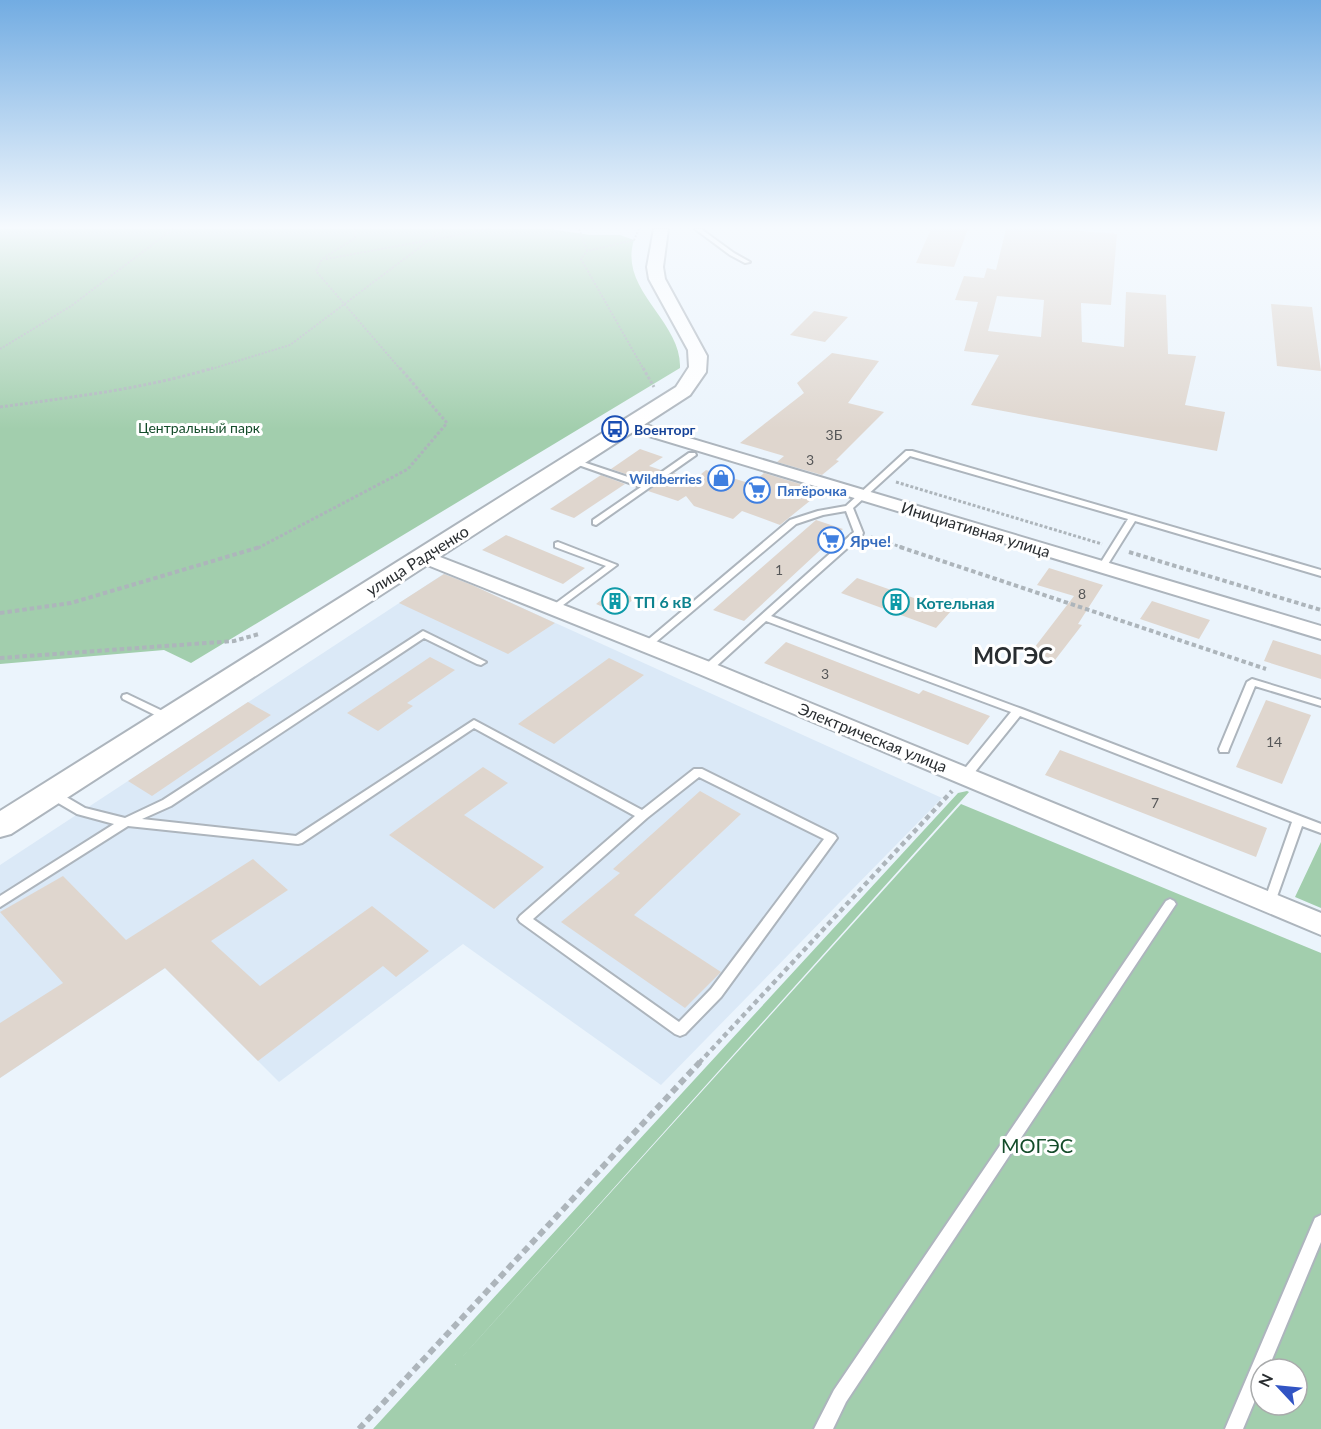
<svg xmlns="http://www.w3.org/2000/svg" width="1321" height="1429" viewBox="0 0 1321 1429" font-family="Lato,sans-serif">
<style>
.built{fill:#dbe9f7}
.green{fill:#a2cead;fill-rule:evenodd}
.building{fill:#dfd6ce;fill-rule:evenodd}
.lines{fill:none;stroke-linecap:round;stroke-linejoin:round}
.service-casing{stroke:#adb5bd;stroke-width:4}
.minor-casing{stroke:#adb5bd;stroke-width:4}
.tertiary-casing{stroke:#adb5bd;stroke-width:4}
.path-far4{stroke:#adb5bb;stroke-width:2;stroke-dasharray:2 1.5;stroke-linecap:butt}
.path-far3{stroke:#adb5bb;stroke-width:3;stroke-dasharray:3 2;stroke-linecap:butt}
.path-far2{stroke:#adb5bb;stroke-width:4;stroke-dasharray:4.5 3;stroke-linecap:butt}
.path-far1{stroke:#adb5bb;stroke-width:4.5;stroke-dasharray:5 4;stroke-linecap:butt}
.path{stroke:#adb5bb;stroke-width:6;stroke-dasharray:7 4.5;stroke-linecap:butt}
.service{fill:#fff;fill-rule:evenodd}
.minor{fill:#fff;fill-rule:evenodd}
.tertiary{fill:#fff;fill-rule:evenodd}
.labels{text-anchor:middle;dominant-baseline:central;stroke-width:6;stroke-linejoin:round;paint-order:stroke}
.far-park-label{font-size:14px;fill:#144c2a;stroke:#fff}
.far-transit-label{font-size:14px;font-weight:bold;fill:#164399;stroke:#fff;text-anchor:start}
.number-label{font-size:14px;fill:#565758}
.far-shop-label{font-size:14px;font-weight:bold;fill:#366cbe;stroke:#fff;text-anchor:end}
.street-label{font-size:16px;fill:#292d30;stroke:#fff}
.shop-label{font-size:16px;font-weight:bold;fill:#366cbe;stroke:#fff;text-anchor:start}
.culture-label{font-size:16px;font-weight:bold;fill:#0d838f;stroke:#fff;text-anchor:start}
.near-park-label{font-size:20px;fill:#144c2a;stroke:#fff}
.district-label{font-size:22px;font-weight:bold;fill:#292d30;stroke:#fff}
</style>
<rect width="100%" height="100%" fill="#ebf4fc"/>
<path class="built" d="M445 573 942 798 661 1085 463 944 279 1082 165 968 0 1078V865Z"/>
<path class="green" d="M0 229H551L590 235H620L634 240C618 290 682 321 680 368L191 663 164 650 0 664Z
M967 791 969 792 455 1365 961 804 1321 953V1429H373L958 793ZM1261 1369H1297V1405H1261Z
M1321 842V908L1295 897Z"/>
<path class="building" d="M931 229H968L954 267 916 263Z
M1006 229H1056L1117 234 1111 305 1081 303 1082 342 1124 347 1126 292 1166 295 1168 354 1196 356 1185 405 1225 412 1217 451 971 405 999 355 964 351 978 302 955 300 964 276 984 278 987 268 996 270ZM997 296 1044 300 1041 337 988 331Z
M1271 304 1312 307 1321 371 1277 366Z
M814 311 848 317 825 342 790 335Z
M832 353 879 361 848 403 884 412 836 460 839 461 822 475 777 462 784 456 740 443 804 393 797 383Z
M640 449 663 457 649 466 661 470 646 481 611 469Z
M706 470 752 484 764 473 810 487 800 496 811 500 780 525 742 511 733 519 694 506 686 496 678 501 648 491 674 473 694 480Z
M601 475 625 484 574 518 550 509Z
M816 520 843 529 744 621 713 610Z
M506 535 585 568 563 584 482 550Z
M1049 568 1103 585 1078 624 1082 625 1055 660 1031 652 1074 596 1037 585Z
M444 574 472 585 555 623 508 654 399 603Z
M857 578 951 611 936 628 841 593Z
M614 590 635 598 617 613 596 604Z
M1152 601 1210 620 1199 639 1140 619Z
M1273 640 1321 655V679L1264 661Z
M786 642 919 694 923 690 990 716 968 745 764 663Z
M430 657 455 670 407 703 413 706 378 731 347 713Z
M609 658 644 675 554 744 518 724Z
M1266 700 1311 715 1282 784 1236 767Z
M248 702 271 715 152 796 128 781Z
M1060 750 1267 828 1256 857 1045 775Z
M483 767 508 783 464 815 544 867 494 909 389 835Z
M700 791 741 814 634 915 721 972 685 1008 561 922 620 873 613 869Z
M253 859 288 890 211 941 260 986 372 906 429 951 396 977 383 966 258 1061 165 968 0 1078V1023L63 983 0 912 63 876 126 940Z"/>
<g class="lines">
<g class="service-casing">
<path id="service" d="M695 229H701L734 253 750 262 745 263 730 255Z
M906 451H912L1321 570V576L1135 521 1105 569H1099L1098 567 1128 519 910 456 853 508 863 533 862 535 771 616 1022 709 1321 824V833L1302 826 1274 905 1270 907 1266 905 1264 902 1292 822 1020 716 970 778H962L960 775 962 772 1011 712 766 621 711 671H703L702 669 703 667 854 532 846 511 823 515 796 524 650 647H644L642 645 644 643 790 520 818 511 846 506Z
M689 453H695L696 455 596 525 593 524V520L641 487 570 462 571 460H577L646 483Z
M558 542 617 565 555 611 552 610 550 608 552 606 606 566 555 547V543Z
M423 631 486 662 481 665 477 664 424 638 171 806 142 819 296 836 474 720 642 810 694 769H702L835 835 837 838 721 997 685 1034 680 1036 675 1034 520 922 518 919 520 916 635 816 474 728 302 843 298 844 128 826 0 907V896L114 824 77 814 48 797 46 794 48 791H56L85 808 125 818 163 800ZM699 777 824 839 711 989 679 1022 533 919 647 818Z
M1252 679 1321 700V706L1255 686 1229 749 1228 752H1220L1219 749 1247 682Z
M127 694 173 716 174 718 169 721 165 720 123 699 122 697 123 695Z
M1170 899 1174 901 1176 904 1174 907 846 1402 833 1429H814L834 1390 1166 901Z
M1321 1215V1242L1268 1369H1261V1386L1243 1429H1225L1315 1218Z"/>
</g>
<g class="minor-casing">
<path id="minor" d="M632 421 1321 626V639L626 429 624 426Z
M422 550 715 664 1321 913V935L699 674 415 560 413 556Z"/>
</g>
<g class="tertiary-casing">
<path id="tertiary" d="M654 229H668L663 267 665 279 707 356 706 372 690 395 11 834 0 837V811L676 387 689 367 688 350 649 279 647 267Z"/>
</g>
<path class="path-far4" d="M355 229V238L322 259 316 271 401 370
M579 229 587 250
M639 229 634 240 587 251 581 259 644 370
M326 259 491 229
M0 349 71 306 173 229
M208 370 290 345 444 229"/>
<path class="path-far3" d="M643 368 654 387
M0 407C72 397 143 389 213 368
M896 482 1102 544
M871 537 904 548
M258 548 408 469 447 423 400 368"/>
<path class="path-far2" d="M900 547 1266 669
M1129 552 1321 610
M0 613 71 603 260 547
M0 658 234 641 259 634"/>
<path class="path-far1" d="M699 1063 952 791"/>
<path class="path" d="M359 1429 700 1062"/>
<use href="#service" class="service"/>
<use href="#minor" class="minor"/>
<use href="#tertiary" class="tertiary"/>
</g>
<linearGradient id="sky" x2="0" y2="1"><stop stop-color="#72ace2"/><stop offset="0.53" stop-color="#f6fafe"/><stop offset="1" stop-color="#f6fafe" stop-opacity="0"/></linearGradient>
<rect width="1321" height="429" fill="url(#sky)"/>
<defs>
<g id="bus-ring" transform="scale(1.35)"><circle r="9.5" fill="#fff" stroke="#1a4fb4" stroke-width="1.5"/><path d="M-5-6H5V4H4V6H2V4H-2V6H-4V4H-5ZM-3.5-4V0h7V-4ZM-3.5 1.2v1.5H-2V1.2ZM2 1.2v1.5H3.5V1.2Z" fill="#1a4fb4"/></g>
<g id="shop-ring" transform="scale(1.35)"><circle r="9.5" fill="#fff" stroke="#3f7fe0" stroke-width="1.5"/><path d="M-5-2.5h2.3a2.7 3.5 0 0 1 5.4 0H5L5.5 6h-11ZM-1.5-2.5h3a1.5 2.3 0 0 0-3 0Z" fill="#3f7fe0"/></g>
<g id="supermarket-ring" transform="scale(1.35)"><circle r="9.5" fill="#fff" stroke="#3f7fe0" stroke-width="1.5"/><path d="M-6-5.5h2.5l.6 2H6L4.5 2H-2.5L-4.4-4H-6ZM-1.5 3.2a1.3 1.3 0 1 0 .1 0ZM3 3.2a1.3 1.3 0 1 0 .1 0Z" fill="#3f7fe0"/></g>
<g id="building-ring" transform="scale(1.35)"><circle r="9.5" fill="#fff" stroke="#0f9aa8" stroke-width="1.5"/><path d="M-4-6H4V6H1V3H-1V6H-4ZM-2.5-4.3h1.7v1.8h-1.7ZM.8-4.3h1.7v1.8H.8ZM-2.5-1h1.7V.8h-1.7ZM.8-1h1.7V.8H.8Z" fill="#0f9aa8"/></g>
</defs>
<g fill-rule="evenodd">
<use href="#bus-ring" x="615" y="429"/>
<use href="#shop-ring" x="721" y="478"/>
<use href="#supermarket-ring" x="757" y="490"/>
<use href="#supermarket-ring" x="831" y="540"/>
<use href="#building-ring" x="615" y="601"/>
<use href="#building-ring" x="896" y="602"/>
</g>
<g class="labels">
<g class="far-park-label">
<text x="199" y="427">Центральный парк</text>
</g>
<g class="far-transit-label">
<text x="634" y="429">Военторг</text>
</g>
<g class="number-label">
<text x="834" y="434">3Б</text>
<text x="810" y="459">3</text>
<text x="779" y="569">1</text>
<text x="1082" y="593">8</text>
<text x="825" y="673">3</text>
<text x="1274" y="741">14</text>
<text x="1155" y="802">7</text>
</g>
<g class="far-shop-label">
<text x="702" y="478">Wildberries</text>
<text x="777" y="490" text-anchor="start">Пятёрочка</text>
</g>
<g class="street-label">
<text transform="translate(976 529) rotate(17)">Инициативная улица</text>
<text transform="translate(417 560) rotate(-32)">улица Радченко</text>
<text transform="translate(873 737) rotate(22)">Электрическая улица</text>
</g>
<g class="shop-label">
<text x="850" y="540">Ярче!</text>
</g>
<g class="culture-label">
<text x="634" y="601">ТП 6 кВ</text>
<text x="916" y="602">Котельная</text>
</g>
<g class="near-park-label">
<text x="1037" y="1145">МОГЭС</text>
</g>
<g class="district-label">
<text x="1013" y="655">МОГЭС</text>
</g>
</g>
<g transform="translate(1279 1387) rotate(296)"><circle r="28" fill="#ffffff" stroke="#a9abac" stroke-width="1.5"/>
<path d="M0-4.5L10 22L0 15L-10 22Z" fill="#3154c4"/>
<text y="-9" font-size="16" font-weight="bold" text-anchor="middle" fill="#292d30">N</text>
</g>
</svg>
